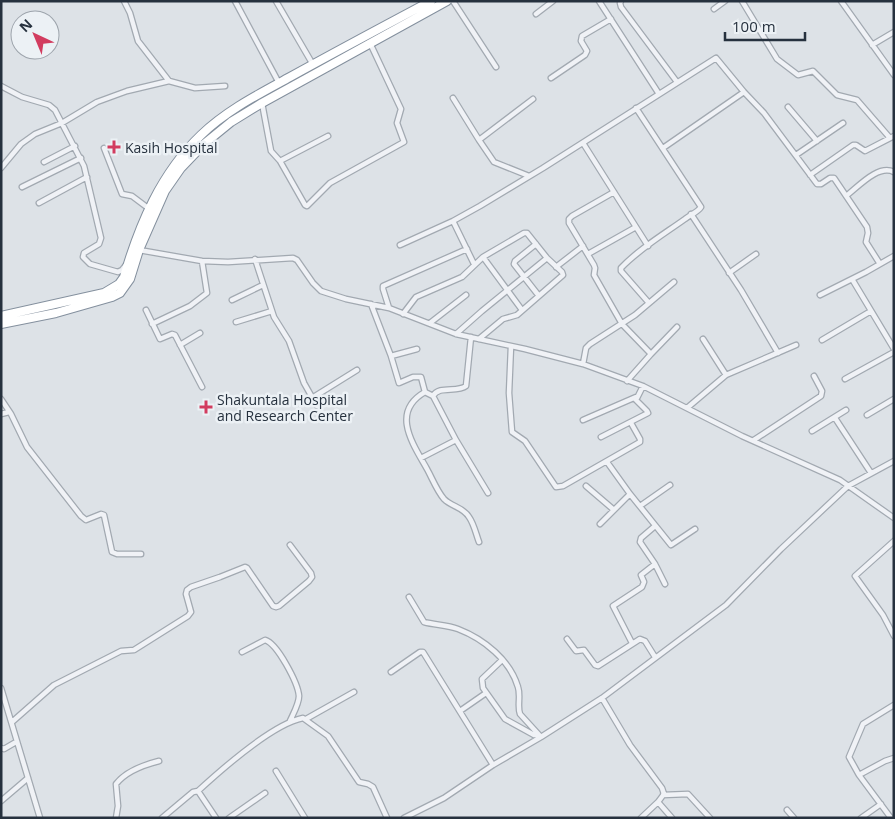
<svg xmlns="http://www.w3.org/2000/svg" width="895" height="819" viewBox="0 0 895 819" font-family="'Open Sans',sans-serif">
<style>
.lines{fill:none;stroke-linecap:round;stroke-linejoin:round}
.minor-casing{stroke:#a2a9b1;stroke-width:7}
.trunk-casing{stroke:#84909e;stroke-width:10}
.minor{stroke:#f0f2f6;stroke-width:4.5}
.trunk{stroke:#fff;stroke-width:8}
.poi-dot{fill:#d23c5f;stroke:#ecf1f5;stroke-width:2}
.labels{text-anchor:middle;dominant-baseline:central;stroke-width:5;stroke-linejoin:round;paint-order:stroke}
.poi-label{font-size:14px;fill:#26313e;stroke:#ecf1f5;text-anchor:start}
</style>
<rect width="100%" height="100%" fill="#dde2e7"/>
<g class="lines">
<g class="minor-casing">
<path id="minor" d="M124 1 130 13 138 41 169 81 195 88 225 86
M235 1 279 83
M276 1 312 63
M453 1 496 67
M599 1 659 94
M621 1 620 3 621 7 677 82
M742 1 777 59 798 75 813 71 837 95 857 100 890 138
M841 1 894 75
M714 9 725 1
M536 14 553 1
M872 45 894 32
M551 78 585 55 587 51 581 41 582 36 611 19
M1 86 22 97 49 105 55 110 84 166 101 238 99 244 84 253 83 257 90 264 118 272 122 270 126 265
M453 98 479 140 494 162 529 176
M262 103 271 151 280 161 328 136
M788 107 817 141
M636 108 701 207C698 212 690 215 685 219 664 234 639 249 621 268V271L649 303
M479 140 533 99
M583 143 648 246
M104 148 122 194 132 196 148 208
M663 148 744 92
M796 155 843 123
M280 161 305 205 307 206 330 183 404 142 397 123 401 109 370 43
M44 162 75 146
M1 168 21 144 35 134 62 123 97 102 127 91 169 81
M810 175 853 145H856L865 151 894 136
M22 187 81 158
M614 192 572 216 569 219V223L594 265 595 268 594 275 622 324 651 354 627 381
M846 196C858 187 878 164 894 172
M39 203 87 177
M691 214 741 290 778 353
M453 221 474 264
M536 244 515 261 514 264 539 296
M400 245 453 221 480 206 543 168 716 58 744 92 764 113 817 184H821L830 178H834L867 227 868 233 866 242 880 264
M139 250 202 261 228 262 293 258 297 260 313 283 321 291 346 299 389 308 456 334 525 349 583 364 643 386 742 436 840 480 894 518
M588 254 636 227
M483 257 522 310
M255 259 274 317 289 341 304 383 317 406
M556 267 583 246
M729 273 756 254
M852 279 894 349
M820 295 866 272 894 256
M232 300 263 285
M371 304 391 356 399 383 413 377H421L425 392 433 396
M389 308 383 289V286L467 249
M146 310 160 339 172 334 175 335 202 387
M403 314 416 297 462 277 483 257 524 233H527L547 258 562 272 563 275 517 315 503 319 479 339
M236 322 272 311
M430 323 466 295
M152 324 190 306 207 293 202 261
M456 334 482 311 547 258
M471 337 466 386C457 393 439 385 433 396L456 440 488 493
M703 339 726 375
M822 340 871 311
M180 345 200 333
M511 346 509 393 512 432 525 441 556 487 563 486 640 442V439L631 423
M651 354 677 327
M391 356 417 349
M583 364 586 348 590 344 635 315 674 282
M845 379 894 352
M425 392C390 412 413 444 427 469 432 478 437 491 444 499 452 507 463 507 469 517 474 524 476 534 479 542
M312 398 357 370
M1 399 11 414 27 447 81 516 86 520 101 514 104 515 112 552 117 554H141
M687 408 726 375 796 345
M1 414 9 412
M867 415 894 399
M835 418 871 473
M583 420 636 397
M812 431 846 410
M601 437 648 413 647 411 636 400 643 386
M754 440 821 396 822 391 814 376
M421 458 456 440
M607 462 630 494 671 545 695 529
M586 486 614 510
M640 506 670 485
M600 524 630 494
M655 526 641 538 640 542 655 564 665 584
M894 541 855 576 883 615 894 636
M409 597 424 622C435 625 447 625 458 629 484 639 510 660 518 687 521 696 517 706 520 714L541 737
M567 639 576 651 584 650 595 665 598 666 640 639 645 641 655 657
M632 643 613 606 642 587 644 582 641 575 655 564
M242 652 265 640C277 643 298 683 299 696 299 704 293 714 290 721
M502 660 482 679 483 688 505 719 534 735H539
M391 672 420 652H423L493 765
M1 688 40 818
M602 698 630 745 662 788 664 794 658 802 672 818
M460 711 486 693
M306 719 354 692
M12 722 54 685 121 651 134 650 188 616 191 612 186 594 187 590 191 587 220 577 245 567 247 568 273 606 276 607 279 606 309 581 312 577 311 573 290 545
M1 748 4 749 16 742
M276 771 305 818
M859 775 885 761 894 758
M198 791C222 769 272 724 303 718L328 736 359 782 368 784 373 787 387 818
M663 795 688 794 710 818
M1 801 28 778
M787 810 794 818
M116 818 118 806 116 784C126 771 143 765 159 761
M162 818 193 792 198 791 216 818
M229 818 265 793
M404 818 444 798 493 765 541 737 602 698 726 605 781 549 848 486 894 461
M641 818 658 802
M861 818 881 804
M891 818 859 775 849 757 863 724 894 705"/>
</g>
<g class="trunk-casing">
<path id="trunk" d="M1 316 104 293 119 284 124 277C139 225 161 173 201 135 227 110 259 94 290 77 337 51 384 26 431 1
M1 324 56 313 112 297 120 293 130 279 139 250 165 191 181 168 204 144 231 122 262 103 447 1"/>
</g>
<use href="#minor" class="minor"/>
<use href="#trunk" class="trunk"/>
</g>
<g class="poi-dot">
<path d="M111.5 139.5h5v5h5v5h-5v5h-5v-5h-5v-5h5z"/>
<path d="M203.5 399.5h5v5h5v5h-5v5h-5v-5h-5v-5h5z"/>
</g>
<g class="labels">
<g class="poi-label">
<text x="125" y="147">Kasih Hospital</text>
<text x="217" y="399">Shakuntala Hospital<tspan x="217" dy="16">and Research Center</tspan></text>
</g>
</g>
<rect width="895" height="819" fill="none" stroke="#26313e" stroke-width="5"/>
<g transform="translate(35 35) rotate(316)"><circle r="24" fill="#ecf1f5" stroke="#9da4ac"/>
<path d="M0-4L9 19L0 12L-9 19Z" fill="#d23c5f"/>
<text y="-8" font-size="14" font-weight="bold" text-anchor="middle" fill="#26313e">N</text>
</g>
<path d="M725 32v8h80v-8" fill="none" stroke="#26313e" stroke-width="2.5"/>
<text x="732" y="32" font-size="15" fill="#26313e" stroke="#ecf1f5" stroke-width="4" paint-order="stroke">100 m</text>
</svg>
